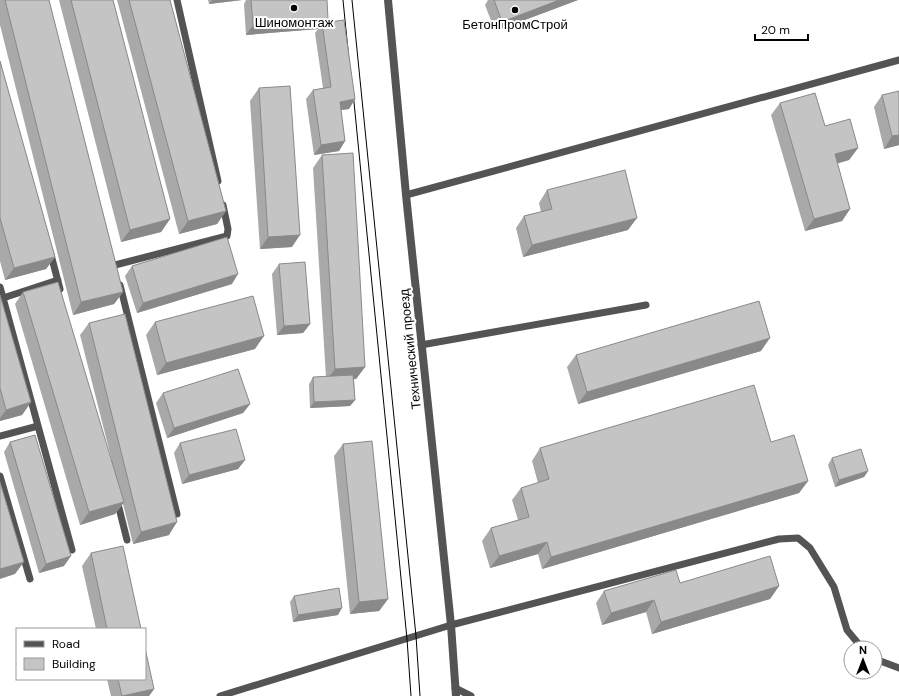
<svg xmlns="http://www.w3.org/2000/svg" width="899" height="696" viewBox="0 0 899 696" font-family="'DM Sans',sans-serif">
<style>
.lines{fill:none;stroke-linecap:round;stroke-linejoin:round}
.service{stroke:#545454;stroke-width:7}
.minor{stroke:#545454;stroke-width:8}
.tram{stroke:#000;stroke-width:1}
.wall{fill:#a9a9a9}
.shaded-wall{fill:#898989}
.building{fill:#c4c4c4;stroke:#898989}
.poi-dot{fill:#000;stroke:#fff;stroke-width:1.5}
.labels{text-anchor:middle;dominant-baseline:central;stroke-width:4;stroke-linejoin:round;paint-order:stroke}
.poi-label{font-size:13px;fill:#000;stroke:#fff}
.street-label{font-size:13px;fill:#000;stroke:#fff}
</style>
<rect width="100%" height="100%" fill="#fff"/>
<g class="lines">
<path class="service" d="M177 0 218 181
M406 195 899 60
M50 251 60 289
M115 265 227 236 228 229 223 205
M120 285 177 514
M0 287 72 550
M3 298 58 280
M421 345 646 305
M0 436 38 426
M0 476 30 579
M117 500 127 540
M875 659 899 668
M455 688 471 696
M220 696 451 625 779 539 798 538 810 548 834 587 847 630 862 648"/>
<path class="minor" d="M388 0 406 195 451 625 456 696"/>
<path class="tram" d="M343 0 350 70
M352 0 416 636 420 696
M353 92 407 639 411 696"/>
</g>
<path class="wall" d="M0 0H49L123 292 114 304 73 315 0 25Z
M59 0H113L170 219 161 232 121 242Z
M117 0H170L226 211 217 224 179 234Z
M208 0H242L209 4Z
M246 0H327L326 23 355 99 349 109 341 110 345 141 339 151 314 155 306 99 313 90 323 88 315 33 318 29 246 35 244 4Z
M488 0H578L495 31 485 5Z
M0 61 55 257 46 269 5 280 0 261Z
M259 88 292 247 260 249 250 101Z
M882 95 899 145 884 149 874 107Z
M780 103 825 126 858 148 849 160 837 163 850 209 842 221 805 231 771 115Z
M322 155 365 367 356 379H354L355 400 350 406 310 408 309 384 313 377H326L313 168Z
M547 190 628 230 523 257 516 228 524 216 541 212 539 203Z
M279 264 310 324 303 333 277 335 272 274Z
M132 266 232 284 137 313 125 276Z
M23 292 112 461 80 335 89 323 169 535 133 544 123 504 115 514 80 525 15 304Z
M0 295 31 402 22 415 0 421Z
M155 322 255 349 157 375 146 335Z
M761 351 578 404 567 367 576 355Z
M163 393 250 404 243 413 167 438 156 403Z
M10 442 64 566 39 573 4 452Z
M771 442 808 481 799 493 542 569 538 554 490 568 482 541 491 528 518 520 512 500 521 488 538 483 532 461 540 448Z
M180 443 245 460 238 469 182 484 174 453Z
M343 444 388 599 379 611 350 614 334 456Z
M832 458 868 471 864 477 835 487 828 465Z
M91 553 141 629H96L82 566Z
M680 583 779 586 770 599 652 634 646 612 602 625 596 603 604 591Z
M294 596 338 615 293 622 290 602Z
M107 679H145L154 689 149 696H111Z"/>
<path class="shaded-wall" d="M212 0H242L209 4Z
M559 0H578L495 31 502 22Z
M328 19 322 27V23L318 29 246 35 253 25Z
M355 99 349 109 333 111 340 102Z
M899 135V145L884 149 892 136Z
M345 141 339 151 314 155 321 145Z
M858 148 849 160 826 167 835 154Z
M850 209 842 221 805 231 814 219Z
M226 211 217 224 179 234 188 221Z
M637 218 628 230 523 257 532 245Z
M170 219 161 232 121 242 130 230Z
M300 235 292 247 260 249 268 237Z
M55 257 46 269 5 280 14 268Z
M238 274 232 284 137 313 143 303Z
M123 292 114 304 73 315 81 302Z
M310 324 303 333 277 335 284 326Z
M264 336 255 349 157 375 166 363Z
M770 338 761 351 578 404 587 392Z
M365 367 356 379 326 381 335 369Z
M355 400 350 406 310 408 314 402Z
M31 402 22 415 0 421V418L6 410Z
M250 404 243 413 167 438 174 428Z
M245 460 238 469 182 484 189 475Z
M868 471 864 477 835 487 839 480Z
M808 481 799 493 542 569 551 557Z
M124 502 115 514 80 525 89 512Z
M177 522 169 535 133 544 141 532Z
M547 542 538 554 490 568 499 556Z
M71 556 64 566 39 573 46 564Z
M24 562 15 574 0 579V569Z
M779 586 770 599 652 634 661 622Z
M388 599 379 611 350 614 359 602Z
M654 600 646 612 602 625 611 613Z
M342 608 338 615 293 622 298 615Z
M154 689 149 696H123Z"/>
<path class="building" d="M5 0H49L123 292 81 302Z
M71 0H113L170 219 130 230Z
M129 0H170L226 211 188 221Z
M251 0H327L328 19 253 25Z
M494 0H559L502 22Z
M344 20 355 99 340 102 345 141 321 145 313 90 331 87 322 23Z
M0 61 55 257 14 268 0 218Z
M290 86 300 235 268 237 259 88Z
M899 91V135L892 136 882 95Z
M815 93 825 126 850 119 858 148 835 154 850 209 814 219 780 103Z
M353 153 365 367 335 369 322 155Z
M625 170 637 218 532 245 524 216 552 209 547 190Z
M227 237 238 274 143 303 132 266Z
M305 262 310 324 284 326 279 264Z
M58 282 124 502 89 512 23 292Z
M0 295 31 402 6 410 0 388Z
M253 296 264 336 166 363 155 322Z
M759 301 770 338 587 392 576 355Z
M125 314 177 522 141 532 89 323Z
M238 369 250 404 174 428 163 393Z
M353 375 355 400 314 402 313 377Z
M754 385 771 442 794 435 808 481 551 557 547 542 499 556 491 528 529 517 521 488 549 479 540 448Z
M236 429 245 460 189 475 180 443Z
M35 435 71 556 46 564 10 442Z
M372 441 388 599 359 602 343 444Z
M861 449 868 471 839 480 832 458Z
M0 482 24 562 0 569Z
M123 546 141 629H107L91 553Z
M770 556 779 586 661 622 654 600 611 613 604 591 676 570 680 583Z
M339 588 342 608 298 615 294 596Z
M145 648 154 689 122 696 118 679H145Z"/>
<g class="poi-dot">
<circle cx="294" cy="8" r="4"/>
<circle cx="515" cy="10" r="4"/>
</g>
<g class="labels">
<g class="poi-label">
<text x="294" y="22">Шиномонтаж</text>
<text x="515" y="24">БетонПромСтрой</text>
</g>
<g class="street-label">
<text transform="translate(410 349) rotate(-96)">Технический проезд</text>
</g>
</g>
<rect x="16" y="628" width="130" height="52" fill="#ffffff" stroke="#999999"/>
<rect x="24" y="641" width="20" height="6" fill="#545454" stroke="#999999"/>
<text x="52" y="648" font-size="12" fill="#000000">Road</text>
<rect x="24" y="658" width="20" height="12" fill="#c4c4c4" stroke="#999999"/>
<text x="52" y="668" font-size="12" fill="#000000">Building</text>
<g transform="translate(863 660)"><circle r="19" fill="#ffffff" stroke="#999999"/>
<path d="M0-3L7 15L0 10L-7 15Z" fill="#000000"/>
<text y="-6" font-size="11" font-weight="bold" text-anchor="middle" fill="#000000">N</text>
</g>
<path d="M755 34v6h53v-6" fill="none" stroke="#000000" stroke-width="2"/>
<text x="761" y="34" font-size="12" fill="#000000" stroke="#ffffff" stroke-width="3" paint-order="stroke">20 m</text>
</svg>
